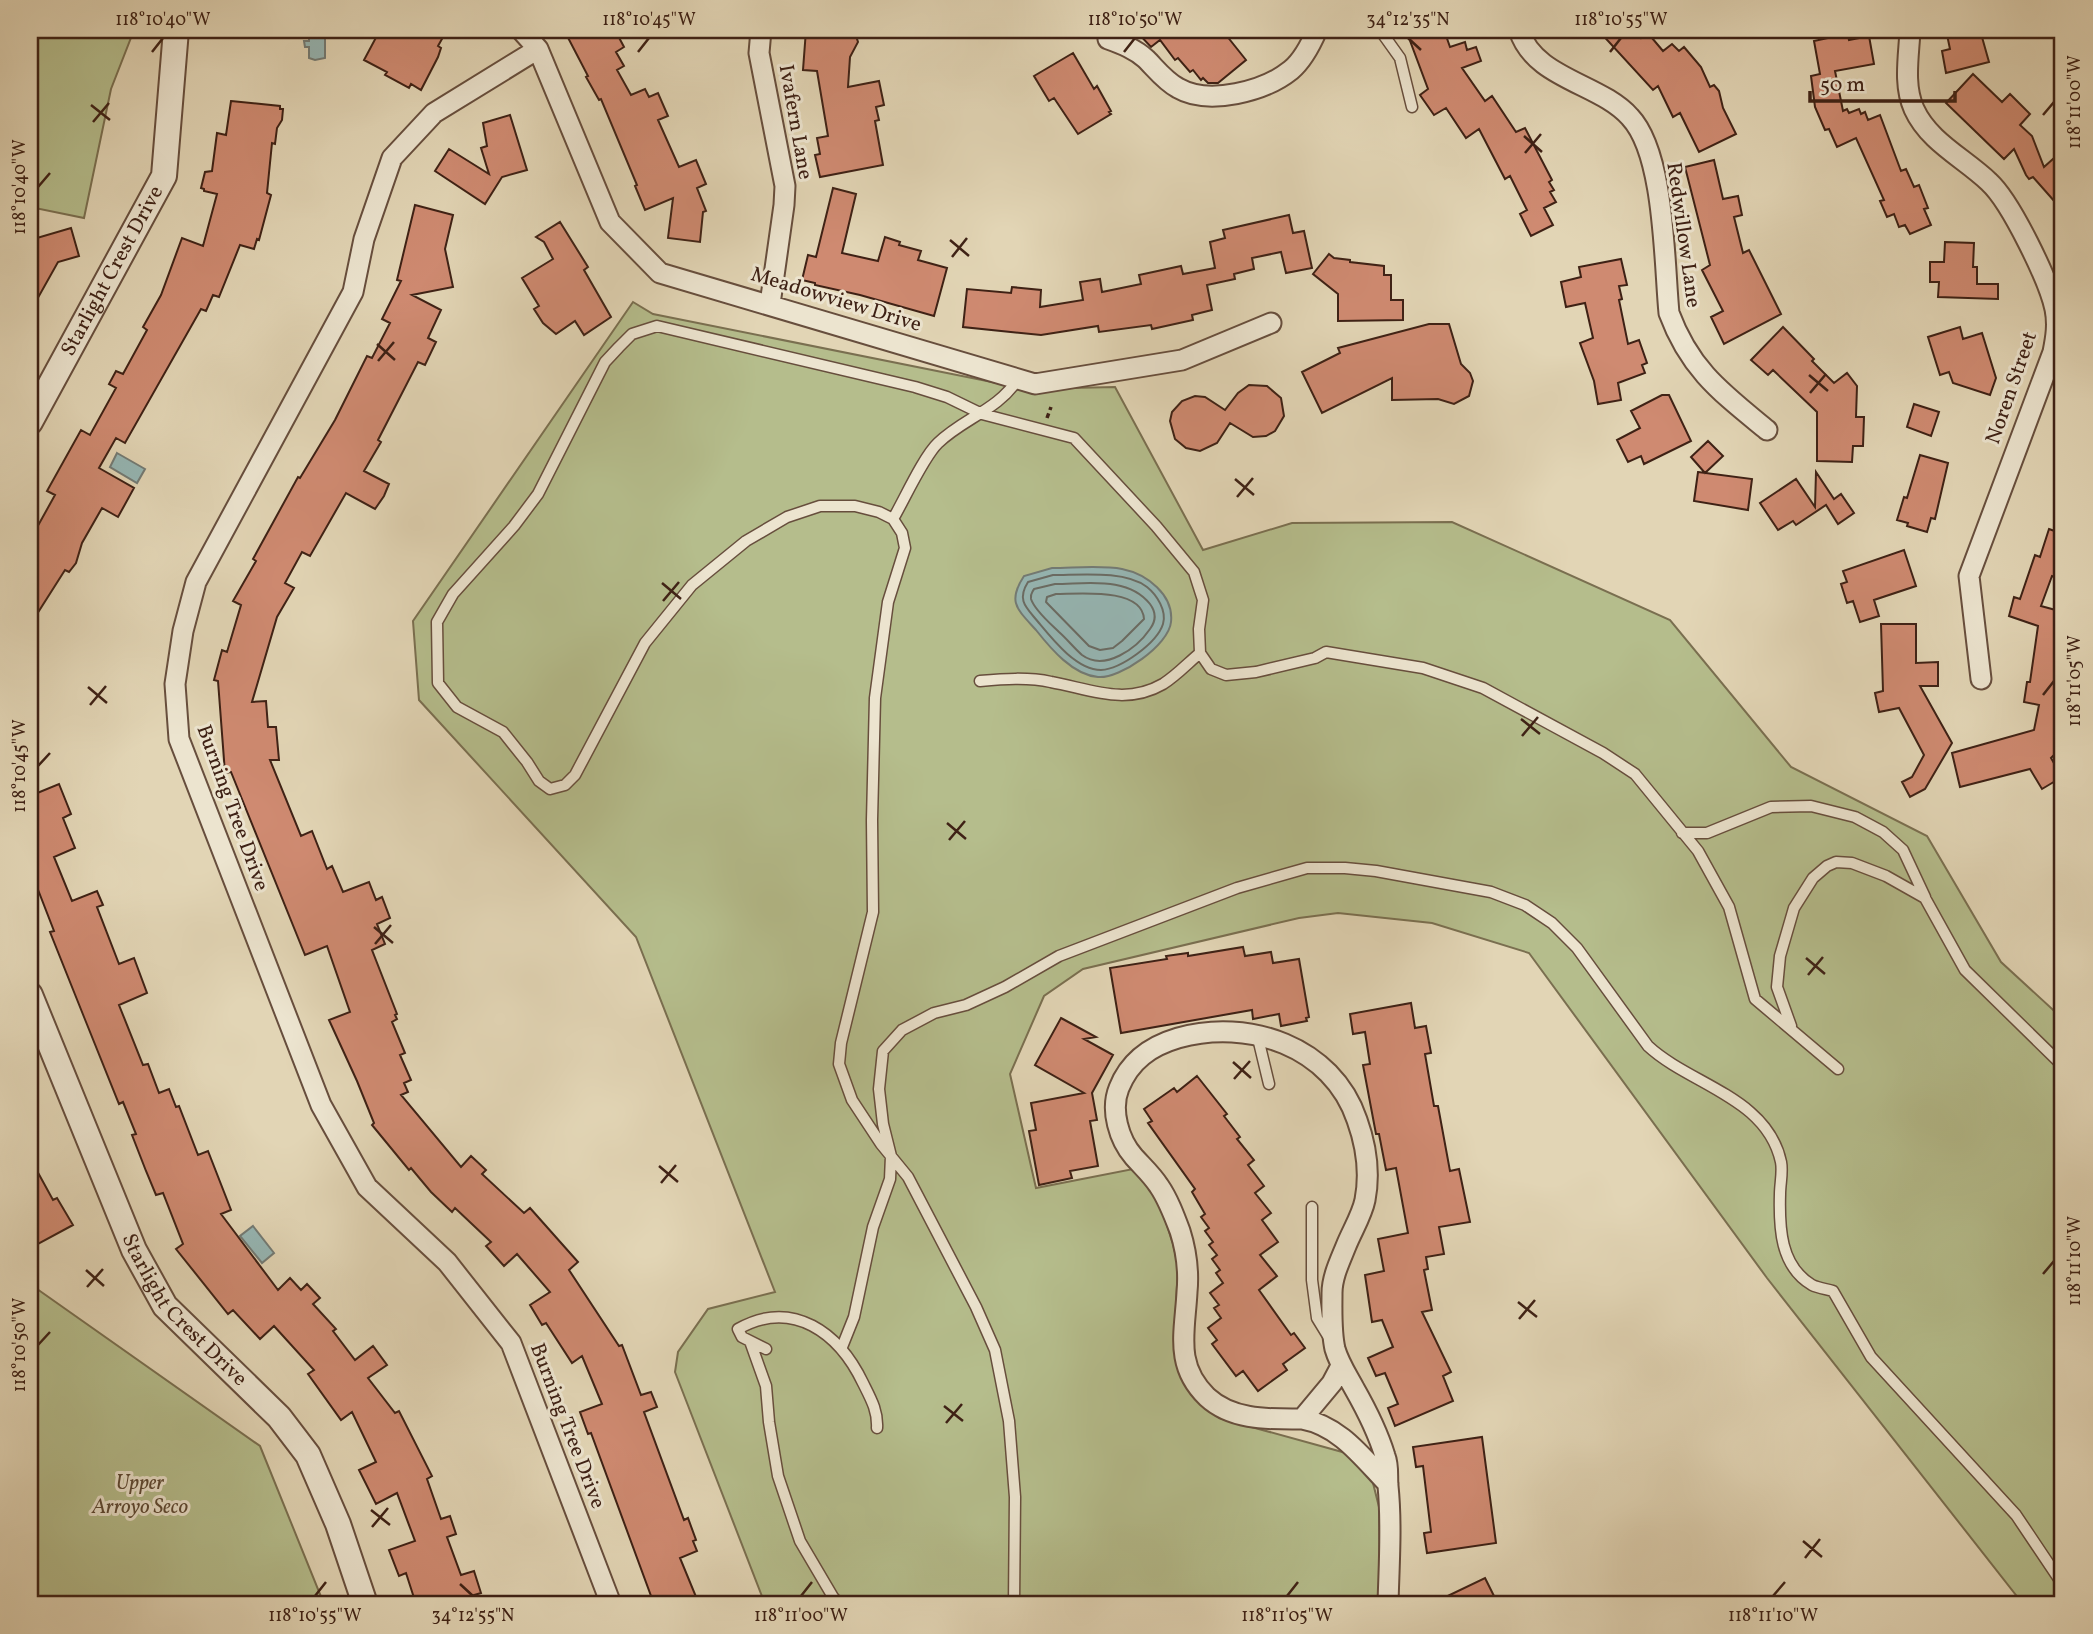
<svg xmlns="http://www.w3.org/2000/svg" width="2093" height="1634" viewBox="0 0 2093 1634" font-family="Vollkorn,serif">
<style>
.green{fill:#b5bd8c;stroke:#7a6f50;stroke-width:2}
.water{fill:#96b7b5;stroke:#737b75;stroke-width:2}
.lines{fill:none;stroke-linecap:round;stroke-linejoin:round}
.shore{stroke:#6a6c65;stroke-width:2}
.building{fill:#cf8a71;stroke:#3e2115;stroke-width:2}
.service-casing{stroke:#674e3d;stroke-width:13}
.minor-casing{stroke:#674e3d;stroke-width:23}
.tertiary-casing{stroke:#674e3d;stroke-width:28}
.path{stroke:#3e2115;stroke-width:3.5;stroke-dasharray:5 3.5;stroke-linecap:butt}
.service{stroke:#ece4cf;stroke-width:10}
.minor{stroke:#ece4cf;stroke-width:19}
.tertiary{stroke:#ece4cf;stroke-width:24}
.ticks{fill:none;stroke:#3e2115;stroke-width:2.5}
.labels{text-anchor:middle;dominant-baseline:central;stroke-width:6;stroke-linejoin:round;paint-order:stroke}
.street-label{font-size:21px;fill:#3e2115;stroke:#ece4cf}
.park-label{font-size:21px;font-style:italic;fill:#5c4833;stroke:#ece4cf}
.neatline{fill:none;stroke:#3e2115;stroke-width:2.5}
.ticks-label{font-size:18px;text-anchor:middle;fill:#3e2115}
</style>
<rect width="100%" height="100%" fill="#e2d5b5"/>
<filter id="stains"><feTurbulence type="fractalNoise" baseFrequency=".00286" numOctaves="4"/><feColorMatrix values="0 0 0 0 .2 0 0 0 0 .09 0 0 0 0 .02 0 0 0 .5 -.17"/></filter>
<radialGradient id="worn" r=".72"><stop offset=".6" stop-color="#630" stop-opacity="0"/><stop offset="1" stop-color="#630" stop-opacity=".3"/></radialGradient>
<path class="green" d="M30 30H134L111 89 84 218 30 207Z
M633 302 653 314 1027 389 1115 387 1203 550 1292 523 1452 522 1670 620 1791 767 1927 836 2001 962 2063 1019V1604H2023L1767 1278 1529 953 1432 923 1338 913 1299 918 1083 969 1044 996 1010 1074 1036 1188 1133 1169 1159 1201 1173 1244 1178 1266 1174 1343 1182 1374 1197 1399 1219 1418 1353 1455 1372 1479 1379 1507 1380 1604H765L675 1372 678 1352 708 1309 775 1292 636 937 419 700 413 621Z
M30 1284 260 1446 324 1604H30Z"/>
<path class="water" d="M309 30H325V58L315 60 309 58V47H305L304 41H309Z
M117 453 145 469 137 483 110 467Z
M1052 568C1073 568 1102 565 1122 569 1147 574 1174 595 1171 622 1169 645 1120 679 1098 677 1073 675 1051 649 1036 630 1017 609 1007 602 1024 576Z
M253 1226 274 1253 262 1263 240 1236Z"/>
<g class="lines">
<path class="shore" d="M1053 575C1080 575 1125 570 1147 587 1157 595 1167 611 1163 624 1157 643 1121 669 1101 670 1077 670 1053 640 1039 623 1027 608 1016 601 1028 582Z
M1055 584C1087 584 1128 576 1150 604 1156 612 1156 621 1150 629 1137 648 1105 672 1082 655 1074 648 1067 639 1059 632 1051 624 1035 611 1031 599 1030 594 1032 593 1034 589Z
M1056 594C1078 594 1142 587 1144 619L1122 641 1113 648 1100 650 1089 646 1046 602 1047 597Z"/>
</g>
<path class="building" d="M380 30H447L438 46 441 48 438 57 421 90 411 84 409 88 385 75 387 72 364 60Z
M564 30H615L624 47 616 52 624 66 617 70 631 95 645 89 649 97 658 93 668 116 658 120 679 167 696 160 706 184 697 188 706 211 703 212 700 242 668 238 673 198 645 210 635 186 637 185 601 99 599 100 586 77 588 76Z
M806 30H854L858 42 850 57 848 87 879 81 884 105 876 107 879 120 875 121 883 165 820 177 815 155 820 154 817 138 828 136 817 71 803 70Z
M1135 30H1191L1196 36 1204 30H1222L1246 60 1218 83H1208L1203 78 1201 80 1193 70 1190 72 1178 58 1175 60 1160 40 1151 47Z
M1406 30H1444L1450 47 1465 42 1467 50 1476 47 1481 61 1462 68 1485 101 1492 96 1516 132 1525 128 1552 180 1549 182 1554 190 1550 192 1556 202 1544 208 1553 225 1531 236 1520 214 1527 210 1510 176 1505 179 1479 129 1466 138 1446 108 1434 115 1420 95 1428 89Z
M1598 30H1634L1641 38 1647 32 1663 51 1672 44 1679 51 1684 47 1701 67 1710 87 1714 85 1719 91 1723 108 1736 134 1699 152 1680 113 1673 117 1658 86 1653 90Z
M1826 30H1847L1849 40 1869 36 1874 64 1835 71 1843 111 1847 109 1849 113 1859 109 1861 114 1865 112 1868 120 1880 115 1901 171 1906 169 1914 187 1919 185 1928 208 1924 209 1931 225 1910 234 1905 225 1899 227 1894 214 1887 217 1880 201 1884 200 1856 138 1837 147 1829 129 1825 130 1815 107 1811 76 1820 74 1814 41 1828 38Z
M1946 30H1980L1989 62 1946 73 1942 51 1950 49Z
M1073 53 1094 89 1097 86 1111 111 1109 112 1111 114 1078 134 1054 98 1049 101 1034 76Z
M1973 74 2002 102 2010 94 2030 114 2020 125 2032 136 2044 167 2063 150V211L2033 177 2029 179 2026 175 2014 149 2004 159 1946 103Z
M231 101 280 106V109H283L282 120 277 128 275 144 272 143 267 193 271 195 259 240 257 239 254 249 240 245 219 297 213 295 206 311 201 309 125 443 116 438 99 468 134 488 118 517 102 508 82 543 76 563 69 572 65 570 30 625V540L55 495 47 491 81 430 90 435 116 388 109 384 116 371 123 374 147 330 143 327 161 295 182 238 203 246 217 194 204 191V189L201 188 205 172 212 171 217 133 226 135Z
M510 115 527 170 502 177 485 204 435 171 449 149 489 174 481 148 487 146 483 123Z
M1714 160 1723 199 1738 196 1742 215 1734 217 1743 253 1749 250 1781 314 1724 344 1711 317 1723 311 1702 270 1710 265 1685 167Z
M833 188 856 194 842 253 878 261 885 237 900 242 899 245 921 251 918 260 947 268 934 316 860 295 815 285V283L802 280 808 255 816 257Z
M415 205 453 215 445 249 453 287 412 295 441 310 428 338 436 342 425 365 418 362 378 440 381 442 364 471 389 484 384 496 375 509 346 493 310 556 302 552 285 583 294 588 277 617 252 702 266 701 268 727H276L279 760H270L301 836 312 831 327 869 332 866 343 892 369 882 376 900 382 897 390 918 377 924 385 944 372 950 397 1014 395 1015 397 1019 392 1022 405 1053 400 1055 411 1080 404 1083 408 1092 401 1095 461 1167 471 1156 486 1170 482 1174 524 1213 530 1208 578 1262 569 1270 619 1346 622 1345 641 1395 651 1392 657 1407 644 1412 684 1520 688 1518 696 1540 693 1541 697 1551 680 1558 699 1604H654L591 1433 588 1434 580 1412 602 1404 582 1356 572 1363 546 1323 542 1325 530 1305 550 1292 517 1254 504 1266 486 1246 491 1242 455 1208 452 1212 431 1192 411 1168 409 1170 372 1125 374 1123 357 1081 329 1020 350 1012 327 946 305 955 231 772 225 773 218 681 214 680 222 650 227 652 241 605 233 601 256 561 253 559 298 477 300 478 335 420 367 356 372 358 390 323 382 319 401 281 397 280Z
M1289 215 1293 233 1304 231 1312 268 1286 273 1281 252 1252 258 1254 269 1234 274 1235 279 1207 285 1212 310 1192 315 1193 320 1152 329 1151 325 1099 332 1098 326 1041 335 963 327 967 289 1011 293 1012 287 1041 290 1040 307 1083 300 1080 282 1100 279 1102 292 1141 284 1139 275 1181 266 1183 274 1215 268 1210 242 1225 238 1223 230Z
M560 222 588 267 584 270 611 317 584 335 575 321 556 334 543 323 534 309 539 306 522 278 553 259 544 242 536 237Z
M71 228 79 256 58 262 30 312V240Z
M1945 242 1974 243 1973 267H1977V284H1998V299L1938 297 1939 282H1930V262H1944Z
M1329 254 1334 258 1350 260V262L1384 266V275H1391V300H1403V320L1338 321V294L1313 274Z
M1621 259 1627 285 1619 286 1622 299 1619 300 1628 344 1639 340 1647 363 1642 365 1645 373 1618 383 1621 400 1598 404 1594 381 1580 343 1593 338 1585 303 1566 307 1561 282 1581 277 1579 267Z
M1429 324H1449L1461 364 1470 373 1473 381 1469 396 1454 404 1438 399 1392 400V378L1322 413 1302 372 1340 353 1338 348Z
M1783 327 1814 359 1812 361 1834 383 1847 373 1857 386 1856 417H1864L1863 446H1853L1852 462 1817 461V412L1773 370 1768 375 1751 360Z
M1960 327 1963 339 1982 333 1996 378 1990 395 1953 383 1949 372 1940 375 1928 337Z
M1249 385 1267 386 1281 398 1284 416 1275 431 1266 436 1253 437 1230 423 1217 443 1200 451 1186 448 1175 439 1170 421 1172 412 1182 401 1195 396 1205 397 1225 410 1238 393Z
M1662 395H1669L1691 441 1644 464 1641 456 1628 462 1617 440 1640 428 1631 411Z
M1914 404 1939 412 1931 436 1907 427Z
M1708 441 1723 456 1705 473 1691 457Z
M1920 455 1948 463 1935 519 1931 518 1927 532 1907 526 1908 523 1897 520 1904 497 1907 498Z
M1698 472 1752 479 1748 510 1694 501Z
M1816 472 1834 499 1841 494 1854 513 1838 524 1826 505 1796 525 1793 521 1778 530 1760 503 1796 479 1815 507Z
M2049 529 2063 534V580L2052 576 2041 606 2063 612V746L2051 758 2062 777 2042 789 2030 769 1960 787 1952 753 2034 730 2039 705 2024 702 2027 682H2030L2038 626 2009 616 2014 597 2020 599 2035 555 2040 557Z
M1904 550 1916 586 1874 600 1879 616 1860 622 1853 601 1847 603 1841 584 1847 582 1843 571Z
M1881 624H1916V663L1938 662V686H1920L1952 743 1925 789 1910 797 1902 782 1912 777 1924 755 1899 708 1879 712 1875 693 1883 691Z
M59 784 71 814 63 818 75 848 54 857 72 901 97 891 103 905 97 907 119 964 134 958 147 993 119 1005 143 1065 148 1064 159 1093 169 1089 176 1107 179 1106 198 1155 208 1151 231 1210 221 1214 278 1290 290 1278 301 1290 307 1284 320 1298 313 1304 336 1329 333 1331 355 1360 373 1346 387 1365 368 1378 395 1413 399 1411 432 1476 427 1479 441 1519 450 1516 456 1534 447 1537 461 1575 474 1571 481 1593 471 1596 473 1604H416L406 1573 399 1576 389 1550 415 1541 397 1493 376 1504 359 1470 376 1462 352 1412 341 1420 308 1374 314 1370 274 1326 260 1339 233 1310 228 1314 176 1249 183 1244 163 1193 156 1195 146 1171 132 1135 136 1134 123 1102 119 1104 84 1017 50 932 54 931 30 869V796Z
M1243 947 1245 956 1271 952 1273 963 1299 959 1309 1017 1306 1018 1307 1021 1281 1026 1279 1014 1253 1019 1252 1010 1121 1033 1110 968 1167 959 1166 956 1188 953V956Z
M1411 1003 1415 1028 1426 1026 1431 1053 1425 1054 1434 1106H1438L1450 1171 1459 1169 1470 1222 1439 1227 1444 1254 1426 1257 1428 1269 1424 1270 1432 1310 1422 1312 1451 1372 1443 1376 1453 1401 1395 1426 1388 1408 1398 1404 1385 1373 1376 1376 1368 1358 1393 1347 1382 1320 1372 1322 1365 1275 1384 1271 1378 1239 1408 1233 1396 1168 1386 1170 1379 1134H1376L1363 1065 1370 1064 1365 1032 1353 1034 1350 1014Z
M1061 1018 1096 1037 1084 1039 1113 1055 1092 1093 1097 1120 1090 1121 1098 1166 1070 1171 1072 1178 1039 1185 1029 1131 1036 1130 1031 1103 1084 1093 1035 1065Z
M1197 1076 1227 1114 1224 1116 1240 1137 1237 1139 1254 1160 1248 1165 1264 1186 1255 1193 1271 1213 1262 1220 1278 1242 1260 1255 1277 1276 1259 1290 1291 1335 1294 1333 1305 1348 1283 1364 1287 1370 1258 1391 1243 1371 1236 1376 1212 1344 1217 1340 1208 1328 1221 1318 1214 1308 1219 1305 1210 1293 1223 1283 1216 1273 1220 1270 1212 1259 1217 1255 1209 1245 1213 1242 1205 1231 1209 1228 1201 1217 1205 1214 1192 1192 1195 1189 1148 1123 1152 1121 1144 1109 1174 1088 1177 1092Z
M30 1158 53 1200 57 1198 73 1225 38 1244 30 1229Z
M1482 1437 1496 1543 1427 1553 1424 1533 1431 1532 1423 1466 1416 1467 1413 1447Z
M1485 1578 1498 1604H1431Z"/>
<g class="lines">
<g class="service-casing">
<path id="service" d="M1380 30 1400 58 1412 107
M893 519C904 500 924 456 938 443 964 418 998 410 1018 379
M980 681C1003 679 1028 677 1051 682 1090 689 1125 706 1163 684 1176 676 1188 663 1200 653
M1682 833H1707L1771 807 1811 806 1855 817 1883 832 1903 850 1925 897
M1791 1026 1777 987 1780 956 1794 908 1813 878 1827 866 1836 862 1852 863 1886 876 1925 898 1965 970 2063 1066
M1257 1034 1269 1084
M1312 1207V1280L1317 1318 1328 1336
M751 1344 766 1386 769 1422 778 1476 800 1541 833 1597 839 1604
M842 1347 854 1317 873 1227 890 1179 891 1156 883 1124 879 1089 883 1051 902 1030 934 1013 966 1005 1005 987 1059 956 1237 888 1307 868H1345L1376 871 1491 892 1525 905 1552 923 1577 948 1648 1046C1690 1085 1767 1097 1781 1162 1783 1172 1780 1184 1780 1194 1779 1227 1780 1266 1812 1285 1818 1288 1826 1289 1833 1291L1871 1357 2016 1515 2063 1585
M766 1349 742 1337 738 1329C793 1298 839 1333 863 1383 871 1399 878 1411 877 1428
M1014 1604 1015 1497 1009 1421 995 1350 976 1307 908 1177 881 1144 852 1100 839 1064 841 1043 873 912 872 820 875 698 888 602 905 548 902 533 893 519 879 512 855 506H820L787 517 746 541 692 585 645 643 575 775 565 785 550 789 539 781 527 762 503 732 457 707 438 683 437 622 453 594 514 526 538 494 605 362 619 347 632 334 657 326 915 387 947 397 982 414 1074 438 1156 526 1194 572 1203 600 1199 629 1200 653 1211 669 1226 675 1256 672 1315 658 1326 652 1423 668 1483 688 1603 753 1635 774 1698 851 1729 907 1755 999 1838 1069"/>
</g>
<g class="minor-casing">
<path id="minor" d="M521 30 538 49 610 222 660 273 1035 384 1182 360 1271 323
M761 30 759 53 785 186 784 205 770 304
M1519 30C1534 79 1600 83 1630 117 1665 154 1664 262 1669 313 1690 370 1722 393 1767 430
M1910 30C1909 55 1903 85 1914 109 1929 142 1964 158 1989 182 2011 202 2049 281 2055 309 2058 324 2056 337 2053 352L1969 576 1981 679
M1108 39C1122 44 1135 49 1146 59 1156 69 1165 81 1178 88 1209 106 1265 91 1291 70 1303 60 1311 44 1317 30
M538 49 434 113 392 158 364 239 353 292 196 582 183 631 175 684 179 739 321 1105 367 1187 447 1262 511 1343 611 1604
M1341 1366 1332 1383 1302 1419C1270 1419 1233 1421 1207 1397 1174 1365 1185 1332 1187 1292 1189 1271 1186 1250 1180 1231 1174 1215 1168 1199 1159 1186 1152 1175 1143 1167 1134 1157 1119 1140 1110 1110 1119 1088 1130 1060 1151 1046 1178 1038 1248 1018 1332 1046 1357 1120 1366 1145 1370 1174 1365 1200 1362 1215 1352 1231 1346 1246 1340 1261 1332 1277 1332 1293 1332 1310 1331 1332 1335 1349 1339 1363 1347 1375 1354 1388 1366 1409 1378 1433 1385 1456 1389 1466 1387 1476 1388 1486 1392 1525 1389 1565 1388 1604
M1302 1419C1340 1426 1362 1457 1388 1484"/>
</g>
<g class="tertiary-casing">
<g id="tertiary">
<path id="s1" d="M30 422 164 176 176 30"/>
<path id="s2" d="M30 995 134 1250 165 1306 279 1417 308 1455 338 1524 365 1604"/>
</g>
</g>
<path class="path" d="M1047 418 1051 407"/>
<use href="#service" class="service"/>
<use href="#minor" class="minor"/>
<use href="#tertiary" class="tertiary"/>
</g>
<path class="ticks" d="M1408 38 1421 50M152 52 163 38M638 52 649 38M1124 52 1135 38M1610 52 1621 38M91 105 110 120M2043 115 2054 102M93 122 109 103M1524 136 1542 152M1525 153 1541 134M38 187 50 173M950 240 969 256M952 257 967 238M377 344 395 360M378 361 394 342M1809 375 1828 391M1810 393 1826 374M1235 479 1254 495M1237 497 1253 478M662 583 681 599M663 601 679 582M88 687 107 703M2043 695 2054 681M90 705 106 686M1521 719 1540 734M1522 736 1538 717M38 766 50 753M947 823 966 839M949 840 965 821M374 927 393 943M375 944 391 925M1806 958 1825 974M1808 975 1823 957M1233 1062 1251 1078M1234 1079 1250 1061M659 1166 678 1182M661 1183 676 1165M86 1270 104 1286M2043 1274 2054 1261M87 1287 103 1269M1518 1302 1537 1317M1519 1319 1535 1300M38 1345 50 1332M944 1406 963 1421M946 1423 962 1404M371 1510 390 1525M372 1527 388 1508M1803 1541 1822 1557M1805 1558 1820 1539M460 1584 473 1596M315 1596 326 1582M801 1596 812 1582M1287 1596 1298 1582M1773 1596 1785 1582"/>
<g class="labels">
<g class="street-label">
<text transform="translate(795 122) rotate(80)">Ivafern Lane</text>
<text transform="translate(1683 235) rotate(82)">Redwillow Lane</text>
<text stroke="none"><textPath href="#s1" startOffset="172">Starlight Crest Drive</textPath></text>
<text transform="translate(836 300) rotate(17)">Meadowview Drive</text>
<text transform="translate(2012 388) rotate(-71)">Noren Street</text>
<text transform="translate(232 808) rotate(70)">Burning Tree Drive</text>
<text stroke="none"><textPath href="#s2" startOffset="354">Starlight Crest Drive</textPath></text>
<text transform="translate(567 1426) rotate(69)">Burning Tree Drive</text>
</g>
<g class="park-label">
<text x="140" y="1483">Upper<tspan x="140" dy="24">Arroyo Seco</tspan></text>
</g>
</g>
<rect width="2093" height="1634" fill="none" stroke="#e2d5b5" stroke-width="77"/>
<path d="M1810 91v10h145v-10" fill="none" stroke="#3e2115" stroke-width="3.5"/>
<text x="1820" y="91" font-size="21" fill="#3e2115" stroke="#ece4cf" stroke-width="5" paint-order="stroke">50 m</text>
<rect x="38" y="38" width="2016" height="1558" class="neatline"/>
<g class="ticks-label">
<text x="163" y="25">118°10'40"W</text>
<text x="649" y="25">118°10'45"W</text>
<text x="1135" y="25">118°10'50"W</text>
<text x="1408" y="25">34°12'35"N</text>
<text x="1621" y="25">118°10'55"W</text>
<text transform="translate(2074 102) rotate(-90)" y="6">118°11'00"W</text>
<text transform="translate(19 187) rotate(-90)" y="6">118°10'40"W</text>
<text transform="translate(2074 681) rotate(-90)" y="6">118°11'05"W</text>
<text transform="translate(19 766) rotate(-90)" y="6">118°10'45"W</text>
<text transform="translate(2074 1261) rotate(-90)" y="6">118°11'10"W</text>
<text transform="translate(19 1345) rotate(-90)" y="6">118°10'50"W</text>
<text x="315" y="1621">118°10'55"W</text>
<text x="473" y="1621">34°12'55"N</text>
<text x="801" y="1621">118°11'00"W</text>
<text x="1287" y="1621">118°11'05"W</text>
<text x="1773" y="1621">118°11'10"W</text>
</g>
<rect width="100%" height="100%" filter="url(#stains)"/>
<rect width="100%" height="100%" fill="url(#worn)"/>
</svg>
